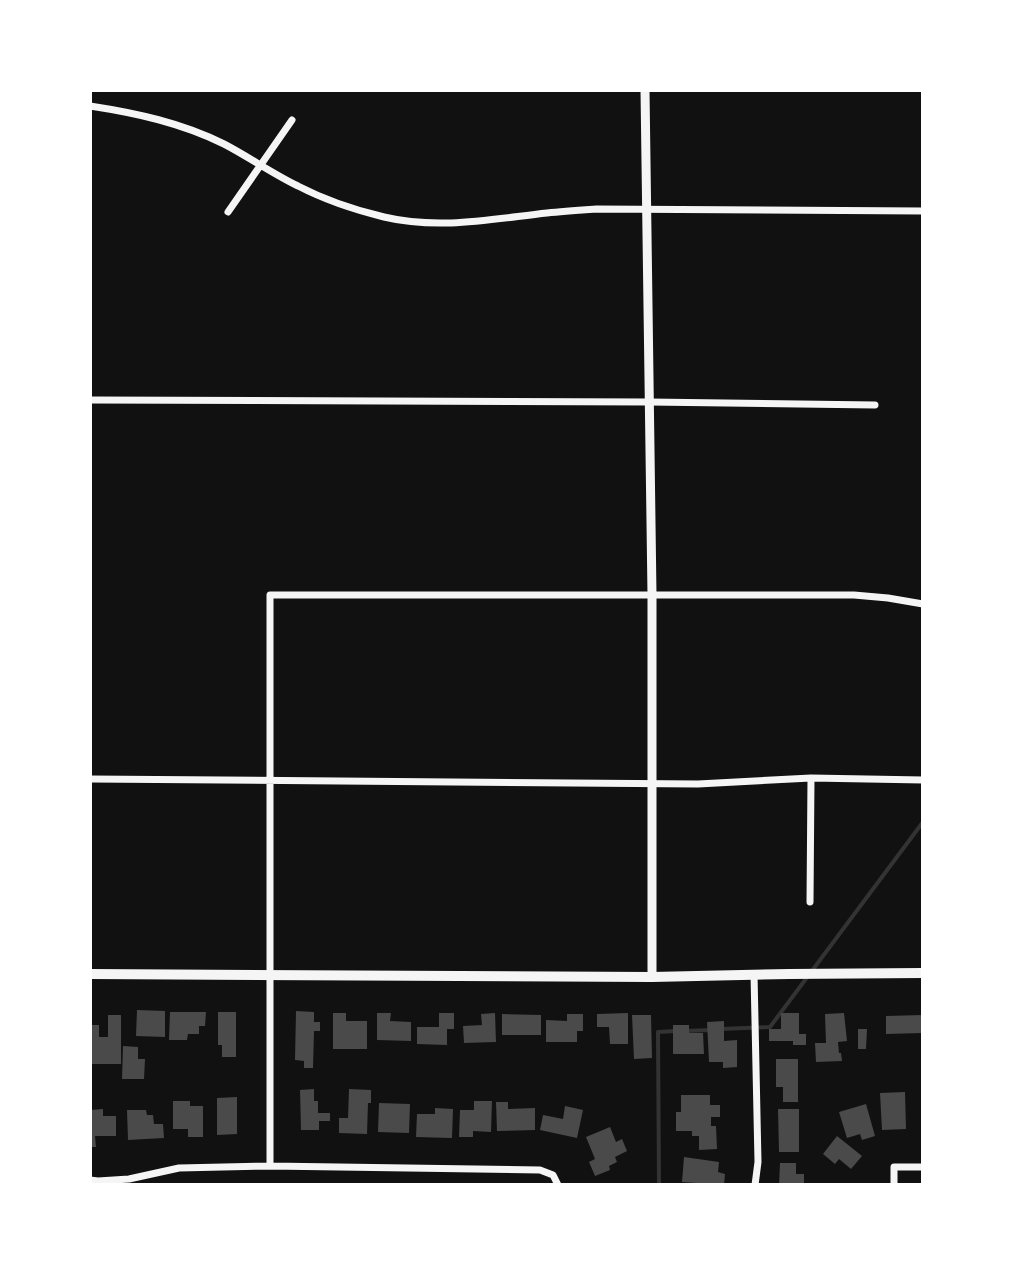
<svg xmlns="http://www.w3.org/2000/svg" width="1013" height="1275" viewBox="0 0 1013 1275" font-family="Barlow,sans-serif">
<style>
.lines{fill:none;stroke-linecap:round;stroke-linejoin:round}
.stream{stroke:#333;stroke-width:4}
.building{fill:#4a4a4a}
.minor{stroke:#f5f5f5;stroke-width:7}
.tertiary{stroke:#f5f5f5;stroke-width:9}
.secondary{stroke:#f5f5f5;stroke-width:10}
</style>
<rect width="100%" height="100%" fill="#111"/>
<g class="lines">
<path class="stream" d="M720 1029 770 1027 923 822
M684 1031 712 1030
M659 1185 658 1032 676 1031"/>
</g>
<path class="building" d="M137 1010 165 1011V1037L136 1036Z
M296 1011 314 1012V1022H320V1031H314L313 1068H304V1061L295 1060Z
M170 1012H206L205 1026H199V1034H188L187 1040H169Z
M218 1012H236V1057H222V1045H218Z
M333 1013H346V1021H367V1049H333Z
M377 1013H391L390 1021 411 1022V1041L377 1040Z
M439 1013H454V1029H447V1045L417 1044V1027H439Z
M495 1013 496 1042 464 1043 463 1026 482 1025 481 1014Z
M628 1013V1044H610L609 1027H597V1014Z
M781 1013H799V1034H806V1045H793V1041H769V1029H781Z
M844 1013 847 1041 838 1042 839 1053H841L842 1061 816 1062 815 1043H826L825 1014Z
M502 1014 541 1015V1035H502Z
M567 1014H583V1031H577V1042H546V1020L567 1021Z
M108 1015H121V1064H90V1025H99V1037H108Z
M632 1015H651L652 1058 634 1059Z
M923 1015V1033L886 1034V1016Z
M724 1021V1041L737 1040V1067L723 1068V1062H709L707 1022Z
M673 1025H689V1033H703L704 1054H673Z
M858 1029H867L866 1049H858Z
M123 1046 138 1047V1059H145L144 1079H122Z
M776 1059H798V1102H783V1087H776Z
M314 1089V1101H318V1113H330V1121H319V1130H301L300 1090Z
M349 1089 371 1090V1103H368L367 1134 339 1133V1118H348Z
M905 1092 906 1129 882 1130 880 1093Z
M681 1095H710V1105H720V1117H711V1126H716L717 1149 699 1150V1136H692V1131H676V1112H681Z
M237 1097V1134L217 1135V1098Z
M173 1101H190V1106H203V1137H188V1129H173Z
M474 1101H492L491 1132 473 1131V1137H459L460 1110H474Z
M496 1102H508V1109L535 1108V1130L497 1131Z
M379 1103 410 1104 409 1133 378 1132Z
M866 1104 875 1136 862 1140 860 1134 847 1138 839 1112Z
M565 1106 583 1110 577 1138 540 1130 543 1115 563 1119Z
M435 1108 453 1109 452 1138 416 1137 417 1114H435Z
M103 1109V1116H116V1136H95L96 1147H90V1110Z
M778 1109H799V1152H779Z
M127 1110H146L147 1115H153L154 1124H163L164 1138 128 1140Z
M610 1127 616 1142 622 1139 627 1151 615 1157 617 1162 609 1166 610 1170 595 1176 589 1162 595 1159 586 1137Z
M837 1136 862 1156 851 1169 839 1159 835 1164 823 1154Z
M684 1157 719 1162 718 1172 725 1174 724 1185 682 1182Z
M780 1163H796V1174H804V1185H779Z"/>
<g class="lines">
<path class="minor" d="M90 106C136 113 182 123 224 144 249 157 273 174 298 186 325 200 355 210 384 217 439 230 492 219 547 213 563 211 580 210 596 209L923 211
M228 212 292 120
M90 400 649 402 875 405
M90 779 698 784 811 778 923 780
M810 902 811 778
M754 974 758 1162 755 1185
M270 1166V595H854L888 598 923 604
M90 1180 98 1181 129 1179 179 1168 270 1166 540 1170 553 1175 558 1185
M894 1185V1167H923"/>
<path class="tertiary" d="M645 90 652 595V977"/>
<path class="secondary" d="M90 974 652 977 789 974 923 973"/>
</g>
<rect width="1013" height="1275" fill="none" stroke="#ffffff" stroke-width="184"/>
</svg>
